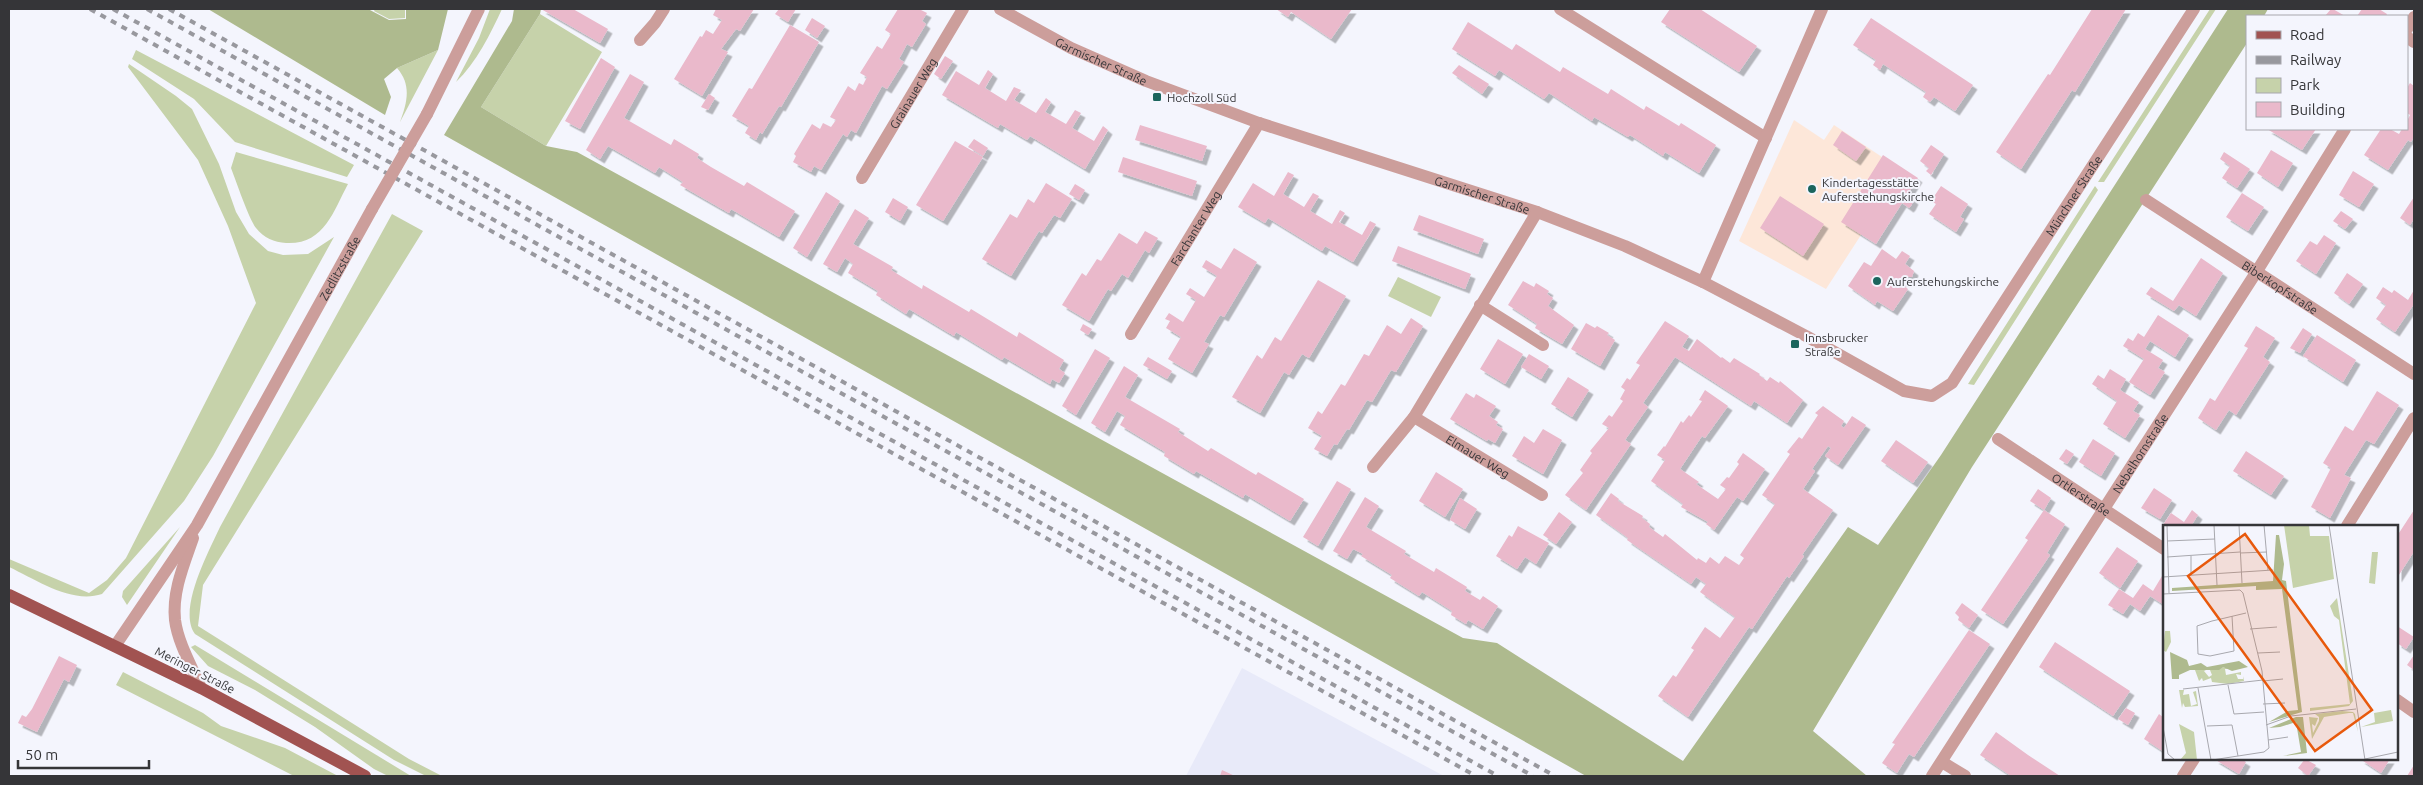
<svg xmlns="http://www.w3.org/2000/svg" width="2423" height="785" viewBox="0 0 2423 785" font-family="Ubuntu,sans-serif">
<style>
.built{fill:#e8eaf9}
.industrial{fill:#fde7d9}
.green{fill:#c6d2aa}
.forest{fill:#aeba8e}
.building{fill:#eab9cb;filter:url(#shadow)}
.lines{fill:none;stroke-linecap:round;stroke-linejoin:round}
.minor{stroke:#cc9e9b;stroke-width:12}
.major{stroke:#a15351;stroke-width:12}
.rail{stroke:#98989e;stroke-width:4;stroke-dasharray:6 6;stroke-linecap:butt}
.minor-bridge{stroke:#cc9e9b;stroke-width:12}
.poi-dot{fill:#1b655d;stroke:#f4f5fd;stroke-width:2}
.labels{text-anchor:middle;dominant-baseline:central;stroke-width:4;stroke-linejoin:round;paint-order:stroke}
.street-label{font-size:12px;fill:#353538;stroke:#f4f5fd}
.poi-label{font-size:12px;fill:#353538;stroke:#f4f5fd;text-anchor:start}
.inset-road{fill:none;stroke:#a8a8ae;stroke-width:1}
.view{fill:#e8590c;fill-opacity:0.15;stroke:#e8590c;stroke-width:2.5}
.inset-edge{fill:none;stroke:#353538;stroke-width:2.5}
</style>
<defs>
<filter id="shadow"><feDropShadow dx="4.5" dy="4.5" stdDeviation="0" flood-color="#0004"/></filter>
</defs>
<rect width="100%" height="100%" fill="#f4f5fd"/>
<path class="built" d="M1242 668 1444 776H1186Z"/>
<path class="industrial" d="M1794 120 1824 140 1834 125 1882 157 1861 235 1826 289 1739 241Z"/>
<path class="green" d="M375 9H405V18L389 19 374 11Z
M490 9H502C491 33 476 63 456 82L479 38Z
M2210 9H2216L2104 182H2098Z
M540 14 602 52 546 146 481 107Z
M136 50 354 165 347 177 235 142 194 99 132 59Z
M438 50 400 122C407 103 412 85 397 68Z
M129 64 176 96 192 109 219 164 236 212 249 234 268 251 283 255 308 254 334 237 213 456 184 501 102 594C71 604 37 580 9 567V559L89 593 107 580 126 558 256 303 228 226 198 160 128 67Z
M236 152 348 184C333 212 324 245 286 243 274 242 264 238 256 228 249 219 236 181 231 168Z
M2095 186 2098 190 1974 385 1968 384Z
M392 214 423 231 203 585 198 626 409 759 442 776H426L394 760 195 634C177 610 209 551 220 527Z
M1398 277 1441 297 1431 317 1388 296Z
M180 527 127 605 122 597 123 591Z
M195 645 411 776H388L374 769 315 727 255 690 208 666 191 647Z
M123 672 203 713 221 726 285 748 338 776H294L116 685Z"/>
<path class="forest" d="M208 9H368L389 20 406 19V9H448L438 50 397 68 384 79 391 97 385 115Z
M514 9H541L540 14 481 107 546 146 577 152 1463 638 1497 643 1683 761 1848 527 1878 545 1941 455 2228 9H2268L2264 16H2247V43L1972 467 1813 731 1867 776H1586L444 135 512 21Z"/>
<path class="building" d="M541 9H573L608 29 600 43Z
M716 9H754L740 31 736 29 721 49 728 52 702 96 674 79 700 36 702 37 706 30 713 34 722 20 713 15Z
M779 9H796L788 22 775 14Z
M898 9H919L927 13 922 21 926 24 912 47 907 44 899 59 904 62 887 89 882 86 856 133 851 130 847 137 843 134 821 170 814 166 811 172 793 162 796 156 794 154 812 124 820 129 823 123 831 127 836 120 830 117 848 86 855 91 859 83 863 85 867 77 860 73 877 46 882 49 891 34 885 30Z
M1276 9H1352L1331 39 1291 12 1288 17Z
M1670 9H1700L1757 46 1739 72 1661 22Z
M2092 9H2126L2075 92 2072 90 2021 169 1996 152 2048 74 2050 75Z
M2331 9H2333L2345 16H2325Z
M2362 9H2379L2387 14 2386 16H2357Z
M812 18 825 26 817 38 805 30Z
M1871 18 1973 85 1955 111 1934 97 1930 102 1923 97 1926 92 1883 64 1880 70 1873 65 1876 60 1853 45Z
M1468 22 1512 50 1516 44 1560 72 1563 67 1608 94 1611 89 1644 110 1646 106 1679 126 1681 123 1716 145 1699 173 1665 152 1663 156 1630 135 1628 137 1594 117 1592 121 1549 93 1544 99 1499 70 1495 76 1452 49Z
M790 25 819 42 781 107 779 106 762 134 760 132 756 140 745 133 749 126 732 116 749 88 752 89Z
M945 56 953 61 941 79 934 74Z
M601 58 615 67 580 129 565 121Z
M1459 65 1489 84 1482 94 1452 73Z
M988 70 993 74 985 88 1006 101 1014 87 1021 90 1014 100 1036 113 1046 98 1051 102 1045 112 1066 124 1075 110 1081 113 1072 128 1094 141 1103 126 1108 130 1085 169 1030 136 1027 140 1000 124 998 128 942 95 956 71 979 85Z
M630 74 644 82 624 118 671 145 674 139 699 154 697 158 711 167 744 186 747 182 795 211 779 237 731 209 729 213 680 185 683 182 659 167 655 173 608 146 600 159 586 150Z
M2410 83 2414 86V137L2411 142 2408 140 2388 170 2364 155 2381 129H2390L2399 134 2402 129H2407V121L2410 115 2407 113V88Z
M709 94 715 98 708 110 701 107Z
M1140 125 1207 146 1202 161 1135 140Z
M2267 129H2316L2302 150Z
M1842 131 1866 147 1856 161 1833 145Z
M974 139 988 148 983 156 968 147Z
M955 141 983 157 943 221 916 205Z
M1931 145 1944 154 1931 175 1926 171 1929 168 1920 161Z
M2271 150 2293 163 2278 187 2257 173Z
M2224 152 2250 169 2237 188 2222 178 2230 166 2220 159Z
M1883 155 1918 178 1907 195 1914 200 1911 206 1909 208 1902 203 1876 244 1841 222Z
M1123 157 1197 181 1192 196 1118 172Z
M2353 171 2374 184 2359 207 2339 195Z
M1288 172 1294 175 1283 194 1304 207 1313 193 1319 196 1310 211 1332 224 1340 210 1345 213 1339 222 1362 235 1370 221 1376 224 1353 262 1325 246 1322 251 1268 218 1265 223 1238 207 1253 183 1274 196Z
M1046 183 1072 199 1060 218 1054 215 1042 233 1039 231 1011 276 982 259 1010 214 1017 218 1028 199 1034 203Z
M1075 184 1085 190 1079 200 1069 194Z
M1941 186 1968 204 1960 217 1964 219 1956 232 1929 214 1936 204 1931 201Z
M826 192 840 201 807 257 793 248Z
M2242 193 2264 207 2248 231 2226 217Z
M1780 196 1824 224 1803 256 1760 228Z
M2414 197V219L2410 225 2400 218Z
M893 198 908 207 900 221 885 212Z
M855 209 869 218 853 244 893 267 891 270 922 289 923 285 969 312 971 309 1017 337 1019 332 1064 360 1059 369 1065 373 1059 383 1052 379 1050 384 1004 357 1002 360 956 332 954 336 909 309 906 314 876 295 878 291 848 273 853 264 845 258 837 272 823 264Z
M2341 211 2353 219 2345 229 2333 221Z
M1419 215 1484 239 1478 254 1413 230Z
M1145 231 1158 238 1149 253 1145 250 1128 278 1122 274 1111 291 1108 289 1089 321 1062 305 1082 273 1086 276 1097 259 1101 261 1119 233 1137 244Z
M2324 235 2336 243 2316 274 2296 261 2310 241 2317 245Z
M1398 246 1471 274 1465 289 1392 261Z
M1234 248 1257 262 1224 317 1220 315 1204 342 1209 344 1192 373 1168 359 1181 337 1166 328 1170 321 1165 319 1169 313 1183 322 1196 300 1186 294 1190 288 1204 297 1217 276 1202 267 1206 260 1221 269Z
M1882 249 1896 259 1902 251 1910 256 1905 264 1914 271 1912 277H1905L1901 284 1908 289 1893 311 1877 301 1875 305 1848 286 1864 262 1871 266Z
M2201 258 2223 273 2196 316 2179 305 2174 311 2146 294 2151 287 2173 301Z
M2347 273 2363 284 2349 304 2334 293Z
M1318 280 1346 296 1309 358 1302 354 1289 375 1284 372 1260 413 1232 397 1257 355 1262 359 1275 337 1281 341Z
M1523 281 1534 287 1536 283 1549 291 1547 294 1553 298 1548 306 1574 325 1562 344 1535 328 1537 324 1508 305Z
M2383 287 2392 293 2394 290 2408 300 2414 290V304L2395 332 2376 319 2386 305 2376 298Z
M2158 315 2189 335 2175 357 2150 341 2145 349 2163 360 2158 368 2165 372 2150 395 2129 382 2144 359 2123 346 2128 338 2133 341 2138 333 2144 337Z
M1411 318 1423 326 1396 372 1391 370 1372 402 1367 400 1349 430 1347 429 1337 445 1334 444 1327 456 1314 449 1322 436 1308 428 1318 411 1322 414 1341 384 1345 386 1364 354 1369 356 1387 325 1401 334Z
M1665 321 1689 336 1682 347 1689 351 1697 339 1721 358 1722 357 1730 363 1734 358 1760 374 1759 375 1767 381 1770 377 1779 383 1780 381 1803 400 1787 423 1754 401 1751 406 1675 357 1643 403 1648 407 1625 440 1631 444 1586 510 1565 495 1583 473 1580 470 1592 453 1590 451 1609 428 1602 424 1609 415 1612 417 1623 401 1620 399 1625 390 1621 387 1627 378 1630 380 1640 365 1636 363Z
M1586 323 1595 328 1597 326 1609 333 1607 335 1615 340 1600 366 1571 349Z
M1083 324 1092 329 1088 335 1080 330Z
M2256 326 2275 338 2263 357 2270 362 2236 415 2229 410 2216 430 2198 418 2210 398 2215 401 2248 348 2244 346Z
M2303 328 2312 334 2300 353 2290 348Z
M2317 335 2356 360 2343 382 2303 356Z
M1498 339 1523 354 1505 384 1480 369Z
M1095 349 1110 358 1076 415 1062 406Z
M1529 354 1549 366 1541 379 1521 367Z
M1148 357 1172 371 1167 379 1143 365Z
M1124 366 1138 375 1125 397 1180 429 1178 432 1208 451 1211 448 1256 475 1258 472 1304 499 1290 521 1245 494 1243 498 1196 471 1194 474 1164 456 1165 452 1120 425 1125 416 1117 411 1105 432 1091 423Z
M2110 369 2126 379 2120 390 2139 402 2133 411 2140 415 2125 438 2103 424 2117 401 2092 384 2098 375 2104 379Z
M1568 377 1589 390 1572 417 1551 404Z
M1705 390 1728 406 1705 438 1702 436 1680 469 1699 482 1696 484 1718 499 1726 489 1720 485 1727 477 1729 478 1739 464 1737 462 1743 453 1765 469 1743 501 1737 497 1714 530 1706 524 1708 522 1681 507 1683 504 1651 481 1665 460 1657 455 1664 446 1665 447 1681 421 1683 423 1689 415 1691 417 1702 401 1699 400Z
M2377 391 2399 405 2374 444 2366 440 2344 475 2351 478 2330 518 2311 507 2331 468 2323 463 2345 426 2353 431Z
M1466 393 1474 398 1476 394 1496 406 1489 416 1498 422 1496 425 1503 429 1495 443 1488 439 1487 441 1450 419Z
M1823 406 1844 421 1841 426 1844 428 1852 416 1866 425 1838 465 1825 456 1831 448 1828 446 1812 469 1815 471 1803 489 1833 510 1802 555 1804 556 1789 578 1787 576 1752 629 1749 627 1688 717 1658 696 1673 675 1676 677 1694 650 1691 648 1705 627 1720 638 1735 617 1700 592 1706 584 1696 577 1691 584 1627 540 1628 538 1596 515 1611 493 1619 499 1618 501 1643 516 1642 518 1650 524 1649 527 1663 537 1665 534 1697 560 1698 558 1706 563 1710 557 1719 564 1725 556 1739 565 1744 558 1740 555 1775 504 1762 495 1790 454 1787 452 1799 437 1802 439 1818 415 1815 413Z
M1543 429 1562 440 1543 474 1512 456 1524 436 1534 443Z
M2093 439 2115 453 2101 476 2079 462Z
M1896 440 1928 462 1913 483 1881 461Z
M2066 449 2074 454 2067 464 2059 459Z
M2246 451 2284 476 2271 495 2233 471Z
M1436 472 1463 489 1445 517 1419 501Z
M1337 481 1351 489 1318 546 1303 537Z
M2154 488 2172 500 2160 519 2141 508Z
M2038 489 2051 498 2044 510 2065 524 2047 553 2050 555 2003 624 1981 610 2028 540 2025 538 2044 510 2030 501Z
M1365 497 1379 506 1366 527 1406 551 1404 554 1434 572 1436 568 1467 587 1465 591 1480 600 1483 596 1498 606 1483 629 1468 620 1466 624 1451 615 1452 611 1422 592 1419 596 1390 578 1392 575 1361 556 1363 554 1353 549 1347 559 1333 551Z
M1460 498 1477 509 1465 529 1450 520Z
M2192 510 2198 515 2191 526 2163 525 2171 513 2184 522Z
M2414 510V554L2413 553 2397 578V536Z
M1559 512 1572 522 1556 544 1543 535Z
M1518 526 1549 543 1536 564 1525 557 1517 569 1496 556 1509 535 1512 537Z
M2117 547 2138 561 2120 588 2099 573Z
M2162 576 2164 578V605L2150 596 2140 611 2130 604 2123 614 2108 605 2119 589 2133 598 2143 584 2153 591Z
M1962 603 1978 615 1969 628 1958 620 1959 617 1955 613Z
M2397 626 2414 637 2406 649 2397 643Z
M1969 630 1990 644 1914 757 1909 754 1897 773 1882 763 1895 744 1892 743Z
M2055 642 2130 691 2113 716 2039 667Z
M2414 655V670L2407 665Z
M59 656 77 665 69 682 64 679 37 732 18 723 22 715 26 717 32 709Z
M2126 708 2135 713 2128 725 2118 719Z
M2159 714 2164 718V752L2144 739Z
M1996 732 2028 755 2060 776H2011L1980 755Z
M2214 759H2241L2246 762 2239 774Z
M2305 759 2316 765 2308 776 2298 768Z
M2360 759H2390L2381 773Z
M2414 765V776H2407Z
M1222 770 1235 776H1220Z"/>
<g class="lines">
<g class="minor">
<path id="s1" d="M1000 9 1071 48 1146 81 1259 123 1537 212 1625 246 1703 282 1806 336 1904 391 1932 396 1952 383 1959 372 2194 9"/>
<path d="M1560 9 1766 138"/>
<path d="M2407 29 2414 17"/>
<path d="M2407 37 2414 42"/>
<path d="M640 40 655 23 664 9"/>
<path d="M427 114 479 9"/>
<path id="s2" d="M862 178 963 9"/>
<path id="s3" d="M2146 200 2414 374"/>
<path d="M1703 282 1822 9"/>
<path d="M1480 305 1543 345"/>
<path id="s4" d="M1131 334 1259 123"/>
<path id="s5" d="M1414 417 1542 495"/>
<path id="s6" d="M1998 439 2164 549"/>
<path d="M1373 467 1414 417 1537 212"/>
<path d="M2347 526 2414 418"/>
<path d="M193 538C184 564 172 592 175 620 178 643 192 667 201 688"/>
<path id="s7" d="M115 646 197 525 372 209"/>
<path d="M2397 700 2414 712"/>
<path d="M1942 762 1965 776"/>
<path id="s8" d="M1932 776 2257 271 2345 129"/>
<path d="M2183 776 2194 759"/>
</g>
<path class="major" d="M9 595 201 688 365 776"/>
<path class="rail" d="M90 9 1476 776
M113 9 1498 776
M147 9 1533 776
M169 9 1555 776"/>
<path class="minor-bridge" d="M372 209 427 114"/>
</g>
<g class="poi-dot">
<rect x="1152" y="92" width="10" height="10" rx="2.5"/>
<circle cx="1812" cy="189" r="5"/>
<circle cx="1877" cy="281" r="5"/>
<rect x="1790" y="339" width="10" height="10" rx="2.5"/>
</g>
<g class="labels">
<g class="street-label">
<text stroke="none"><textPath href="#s1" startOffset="114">Garmischer Straße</textPath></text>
<text stroke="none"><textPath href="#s2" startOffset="99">Grainauer Weg</textPath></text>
<text stroke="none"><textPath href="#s1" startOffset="518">Garmischer Straße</textPath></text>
<text stroke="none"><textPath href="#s1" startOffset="1260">Münchner Straße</textPath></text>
<text stroke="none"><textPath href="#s4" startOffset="124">Farchanter Weg</textPath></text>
<text stroke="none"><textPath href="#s7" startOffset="440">Zedlitzstraße</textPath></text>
<text stroke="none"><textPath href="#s3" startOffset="160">Biberkopfstraße</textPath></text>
<text stroke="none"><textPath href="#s8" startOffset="384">Nebelhornstraße</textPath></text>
<text stroke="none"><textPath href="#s5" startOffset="75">Elmauer Weg</textPath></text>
<text stroke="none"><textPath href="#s6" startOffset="100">Ortlerstraße</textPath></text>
<text transform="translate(195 670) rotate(27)">Meringer Straße</text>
</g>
<g class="poi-label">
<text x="1167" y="97">Hochzoll Süd</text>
<text x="1822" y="182">Kindertagesstätte<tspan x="1822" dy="14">Auferstehungskirche</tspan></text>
<text x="1887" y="281">Auferstehungskirche</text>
<text x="1805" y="337">Innsbrucker<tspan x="1805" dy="14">Straße</tspan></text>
</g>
</g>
<g transform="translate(2163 525)">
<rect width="235" height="235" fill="#f4f5fd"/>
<path d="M121 0H146L147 11H166L171 54 130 63ZM209 27H215L212 59 206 58ZM174 73 190 176 186 181 179 182 147 186V183L187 179 176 95 171 91 167 81ZM2 106H7L8 117 3 127 0 125ZM60 142 67 144H62L63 150 78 147V150L73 149 75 154H80V151L81 156 65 159 49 157 48 153 40 156 39 153 36 156 32 145 45 144 41 146 46 152 49 150 47 145ZM16 165H21L20 170 26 169 28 181 34 179 30 167 33 166 35 181 22 182 20 178 19 183ZM228 185 230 196 198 202 212 197 211 188ZM179 186 190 187 192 189 195 207 190 188H186L161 192 149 214 146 192 155 193 152 201 149 199 150 208 156 196V192L152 189ZM16 199 31 207 34 235H17L23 228Z" fill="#c6d2aa"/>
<path d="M113 10H116L121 39 119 55 123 56 139 187 106 197 125 186 135 185 119 64 93 65V61L9 66V63L110 56ZM7 127 24 135 26 141 38 138 44 142 76 136 85 142 69 146 60 142 56 145H27L16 150V154H9ZM133 192H140L144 228 120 231 138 227 133 197 117 202 106 203Z" fill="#aeba8e"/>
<path class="inset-road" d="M4 0 6 68M51 0 54 60M76 0 79 58M101 0 105 45M166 0 202 235M4 16 52 14M77 28 104 27M28 31V50M4 32 77 27M0 52 110 45M0 69 77 65 80 68 99 146 106 223 101 227 49 235M69 91 71 126 47 131 35 129 34 101 49 96 62 93 83 88M87 104 114 102M95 128 117 127M100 156 120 154M65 160 71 189 101 187M35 163 48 235M20 164 100 155M100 179 122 178M103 200 128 191 193 184M44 201 69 200 75 231M0 202 5 229 12 235M105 215 125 212M202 234 235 227"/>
<path class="view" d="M82 9 209 185 152 226 25 51Z"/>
<rect width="235" height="235" class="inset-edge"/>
</g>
<rect width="2423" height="785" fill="none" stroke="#353538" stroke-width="20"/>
<rect x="2246" y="15" width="162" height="115" fill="#f4f5fd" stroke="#a8a8ae"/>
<rect x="2256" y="31" width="25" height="8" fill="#a15351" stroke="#a8a8ae"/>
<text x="2290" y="40" font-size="15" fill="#353538">Road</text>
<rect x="2256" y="56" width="25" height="8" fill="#98989e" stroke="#a8a8ae"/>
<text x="2290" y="65" font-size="15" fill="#353538">Railway</text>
<rect x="2256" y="78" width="25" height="15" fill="#c6d2aa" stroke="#a8a8ae"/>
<text x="2290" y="90" font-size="15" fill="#353538">Park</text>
<rect x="2256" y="102" width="25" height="15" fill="#eab9cb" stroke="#a8a8ae"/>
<text x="2290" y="115" font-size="15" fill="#353538">Building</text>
<path d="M18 760v8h131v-8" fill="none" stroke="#353538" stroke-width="2.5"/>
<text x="25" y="760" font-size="15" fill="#353538" stroke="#f4f5fd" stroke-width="4" paint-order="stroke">50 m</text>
</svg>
